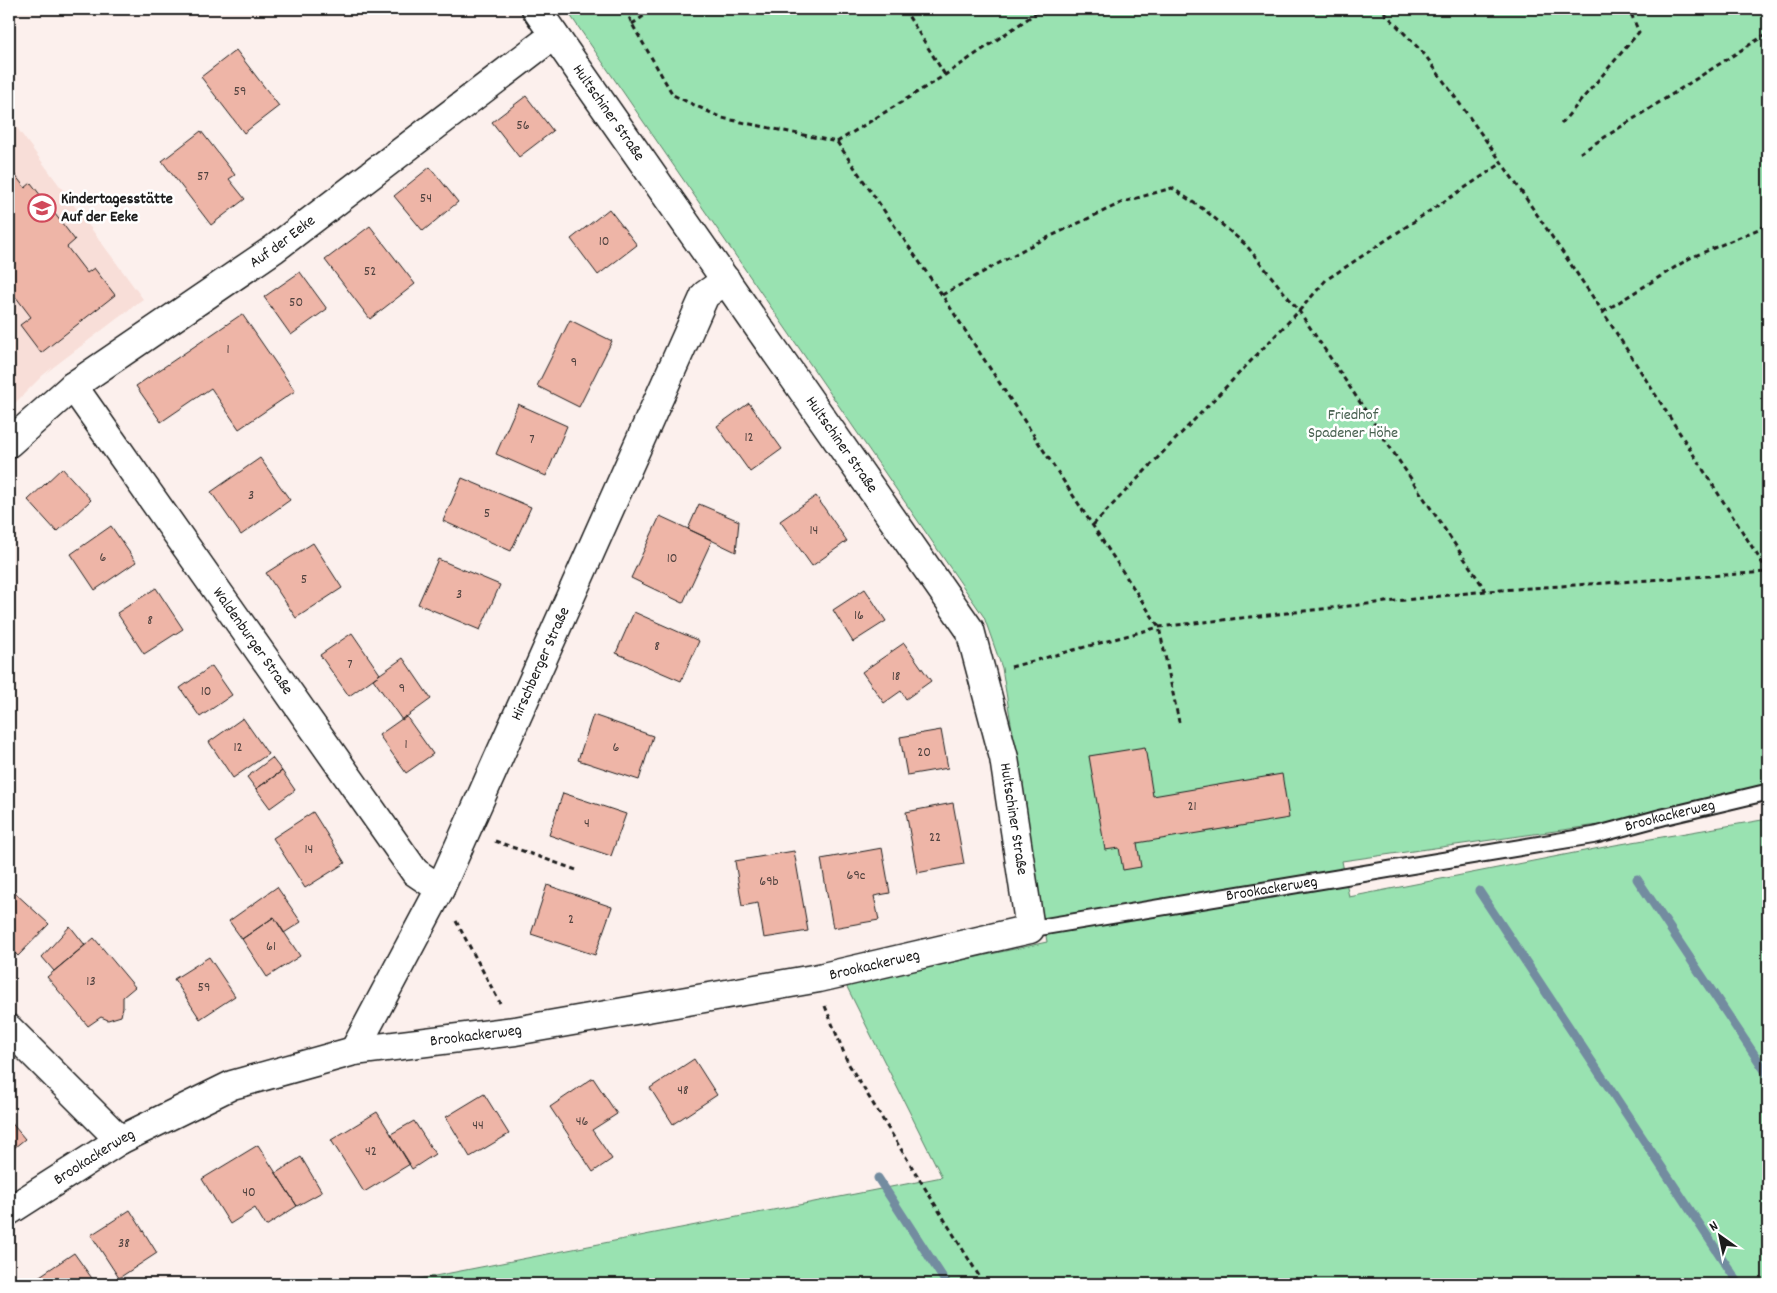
<svg xmlns="http://www.w3.org/2000/svg" width="1777" height="1293" viewBox="0 0 1777 1293" font-family="Dekko,sans-serif">
<style>
.built{fill:#f8ded8}
.green{fill:#99e2b1;stroke:#5a7f66}
.lines{fill:none;stroke-linecap:round;stroke-linejoin:round}
.stream{stroke:#738ca0;stroke-width:9}
.building{fill:#eeb5a7;stroke:#1c1c1c}
.service-casing{stroke:#1c1c1c;stroke-width:19}
.minor-casing{stroke:#1c1c1c;stroke-width:31}
.path{stroke:#1c1c1c;stroke-width:3;stroke-dasharray:5 4;stroke-linecap:butt}
.service{stroke:#fff;stroke-width:15}
.minor{stroke:#fff;stroke-width:28}
.labels{text-anchor:middle;dominant-baseline:central;stroke-width:5;stroke-linejoin:round;paint-order:stroke}
.number-label{font-size:14px;fill:#50423f}
.street-label{font-size:16px;fill:#1c1c1c;stroke:#fff}
.poi-label{font-size:16px;font-weight:bold;fill:#1c1c1c;stroke:#fff;text-anchor:start}
.park-label{font-size:16px;fill:#486150;stroke:#fff}
</style>
<rect width="100%" height="100%" fill="#fcf0ed"/>
<filter id="ink" filterUnits="userSpaceOnUse"><feTurbulence type="fractalNoise" baseFrequency=".02" numOctaves="2"/><feDisplacementMap in="SourceGraphic" scale="10" xChannelSelector="R" yChannelSelector="G"/><feConvolveMatrix kernelMatrix="1 2 1 2 8 2 1 2 1" color-interpolation-filters="sRGB"/></filter>
<g filter="url(#ink)">
<path class="built" d="M9 117 143 299 43 375 9 409Z"/>
<path class="green" d="M566 9H1768V784L1746 791 1605 824 1342 861 1349 897 1615 845 1768 819V1284H394L942 1177 846 985 1047 942 1002 668 984 617Z"/>
<g class="lines">
<path class="stream" d="M1637 879 1768 1075
M1479 891 1739 1284
M878 1178 947 1284
M1563 1282 1565 1284"/>
</g>
<path class="building" d="M236 50 279 106 244 133 201 77Z
M526 96 553 131 519 157 492 122Z
M201 131 235 175 229 179 245 199 211 225 162 161Z
M9 167 25 188 31 183 75 240 67 247 87 273 94 268 115 295 41 353 20 325 31 317 9 288Z
M430 167 458 202 423 231 394 196Z
M609 209 637 245 598 275 571 239Z
M370 226 415 284 370 319 325 260Z
M300 272 327 309 291 335 264 297Z
M242 314 295 391 239 429 211 388 161 422 136 386Z
M570 320 612 341 579 407 537 386Z
M749 403 782 449 750 472 717 426Z
M518 404 567 426 546 476 496 454Z
M260 458 290 500 241 535 211 492Z
M62 468 91 500 57 532 28 500Z
M462 478 531 507 511 551 443 521Z
M816 496 847 541 812 566 780 521Z
M699 504 739 521 736 552 688 529Z
M660 516 712 540 683 603 631 578Z
M111 526 136 562 95 590 71 554Z
M313 543 342 588 296 618 266 573Z
M438 559 500 585 480 630 418 604Z
M156 588 183 629 144 654 117 613Z
M865 589 886 621 853 642 833 610Z
M634 612 699 641 681 681 616 653Z
M352 633 380 674 349 696 320 655Z
M904 643 931 681 906 699 901 691 884 703 862 672Z
M403 658 431 699 402 720 373 679Z
M212 666 232 695 200 717 180 688Z
M593 715 653 736 639 780 578 760Z
M406 716 433 754 406 773 379 735Z
M243 718 268 754 233 778 209 742Z
M941 730 948 768 907 775 900 737Z
M1145 747 1153 796 1282 774 1289 818 1137 843 1141 867 1123 870 1119 848 1105 850 1089 756Z
M272 758 282 771 256 789 247 777Z
M282 771 295 790 270 808 256 789Z
M563 793 626 814 611 856 549 835Z
M953 803 964 864 917 873 906 812Z
M313 812 345 863 305 888 273 838Z
M882 848 890 893 874 896 879 920 833 928 821 859Z
M794 851 808 931 764 938 758 903 742 906 735 861Z
M547 885 612 907 595 955 531 934Z
M277 887 301 922 284 933 274 917 242 939 229 921Z
M14 892 49 924 18 956 9 947V897Z
M274 917 300 956 267 977 242 939Z
M70 926 85 945 54 971 42 957Z
M94 938 135 987 123 997V1007L121 1016 108 1020 101 1017 88 1026 47 977Z
M209 957 235 996 200 1019 174 979Z
M694 1059 717 1095 673 1124 650 1088Z
M593 1078 617 1114 592 1130 612 1159 593 1172 550 1107Z
M484 1094 509 1134 470 1157 446 1117Z
M377 1112 410 1164 364 1192 331 1140Z
M9 1120 25 1139 9 1152Z
M414 1121 435 1154 412 1169 391 1134Z
M258 1145 297 1206 266 1226 255 1208 230 1224 202 1179Z
M301 1157 322 1192 297 1206 276 1173Z
M130 1210 157 1253 119 1278 91 1235Z
M74 1253 96 1284H28Z"/>
<g class="lines">
<g class="service-casing">
<g id="service">
<path id="s1" d="M1030 929 1596 835 1663 817 1768 792"/>
</g>
</g>
<g class="minor-casing">
<g id="minor">
<path id="s2" d="M73 386 415 872 440 889"/>
<path id="s3" d="M9 443 73 386 274 249 554 35"/>
<path d="M9 1029 120 1140"/>
<path id="s4" d="M354 1051 440 889 705 295 726 280"/>
<path id="s5" d="M9 1211 120 1140 232 1085 354 1051 515 1031 819 978 1030 929 1004 758 970 630 536 9"/>
</g>
</g>
<path class="path" d="M626 9 632 24 673 95 722 118 837 142 942 295 1159 627 1179 722
M904 9 945 75
M632 24 654 9
M1561 124 1639 32 1629 9
M837 142 945 75 1042 9
M1580 153 1768 33
M942 295 1028 247 1123 202 1172 188 1206 211 1246 245 1299 311 1486 591
M1603 312 1690 258 1768 225
M1093 525 1299 311 1326 280 1502 163
M1011 667 1159 627 1486 591 1768 572 1603 312 1502 163 1425 55 1381 9
M495 841 579 871
M456 921 500 1003
M825 1006 848 1063 984 1284"/>
<use href="#service" class="service"/>
<use href="#minor" class="minor"/>
</g>
</g>
<defs>
<g id="school-ring" transform="scale(1.4375)"><circle r="9.5" fill="#fff" stroke="#d1495b" stroke-width="1.5"/><path d="M0-5L7-2L0 1L-7-2ZM-4 1L0 2.5L4 1V4Q0 6-4 4Z" fill="#d1495b"/></g>
</defs>
<g fill-rule="evenodd">
<use href="#school-ring" x="42" y="208"/>
</g>
<g class="labels">
<g class="number-label">
<text x="240" y="92">59</text>
<text x="523" y="126">56</text>
<text x="203" y="177">57</text>
<text x="426" y="199">54</text>
<text x="604" y="242">10</text>
<text x="370" y="272">52</text>
<text x="296" y="303">50</text>
<text x="228" y="350">1</text>
<text x="574" y="363">9</text>
<text x="749" y="438">12</text>
<text x="532" y="440">7</text>
<text x="251" y="496">3</text>
<text x="487" y="514">5</text>
<text x="814" y="531">14</text>
<text x="103" y="558">6</text>
<text x="672" y="559">10</text>
<text x="304" y="580">5</text>
<text x="459" y="595">3</text>
<text x="859" y="616">16</text>
<text x="150" y="621">8</text>
<text x="657" y="647">8</text>
<text x="350" y="665">7</text>
<text x="896" y="677">18</text>
<text x="402" y="689">9</text>
<text x="206" y="692">10</text>
<text x="406" y="745">1</text>
<text x="238" y="748">12</text>
<text x="616" y="748">6</text>
<text x="924" y="753">20</text>
<text x="1192" y="807">21</text>
<text x="587" y="824">4</text>
<text x="935" y="838">22</text>
<text x="309" y="850">14</text>
<text x="856" y="876">69c</text>
<text x="769" y="882">69b</text>
<text x="571" y="920">2</text>
<text x="271" y="947">61</text>
<text x="91" y="982">13</text>
<text x="204" y="988">59</text>
<text x="683" y="1091">48</text>
<text x="582" y="1122">46</text>
<text x="478" y="1126">44</text>
<text x="371" y="1152">42</text>
<text x="249" y="1193">40</text>
<text x="124" y="1244">38</text>
</g>
<g class="street-label">
<text transform="translate(608 113) rotate(55)">Hultschiner Straße</text>
<text stroke="none"><textPath href="#s3" startOffset="340">Auf der Eeke</textPath></text>
<text transform="translate(841 445) rotate(55)">Hultschiner Straße</text>
<text stroke="none"><textPath href="#s2" startOffset="312">Waldenburger Straße</textPath></text>
<text stroke="none"><textPath href="#s4" startOffset="430">Hirschberger Straße</textPath></text>
<text stroke="none"><textPath href="#s1" startOffset="650">Brookackerweg</textPath></text>
<text transform="translate(1013 819) rotate(81)">Hultschiner Straße</text>
<text stroke="none"><textPath href="#s1" startOffset="245">Brookackerweg</textPath></text>
<text stroke="none"><textPath href="#s5" startOffset="911">Brookackerweg</textPath></text>
<text stroke="none"><textPath href="#s5" startOffset="506">Brookackerweg</textPath></text>
<text stroke="none"><textPath href="#s5" startOffset="101">Brookackerweg</textPath></text>
</g>
<g class="poi-label">
<text x="61" y="199">Kindertagesstätte<tspan x="61" dy="18">Auf der Eeke</tspan></text>
</g>
<g class="park-label">
<text x="1353" y="415">Friedhof<tspan x="1353" dy="18">Spadener Höhe</tspan></text>
</g>
</g>
<rect width="1777" height="1293" fill="none" stroke="#fff" stroke-width="30"/>
<rect x="15" y="15" width="1747" height="1263" fill="none" stroke="#1c1c1c" stroke-width="2" filter="url(#ink)"/>
<g transform="translate(1720 1236) rotate(327)" stroke="#ffffff" stroke-width="4" paint-order="stroke">
<path d="M0-4L9 19L0 12L-9 19Z" fill="#1c1c1c"/>
<text y="-8" font-size="14" font-weight="bold" text-anchor="middle" fill="#1c1c1c">N</text>
</g>
</svg>
